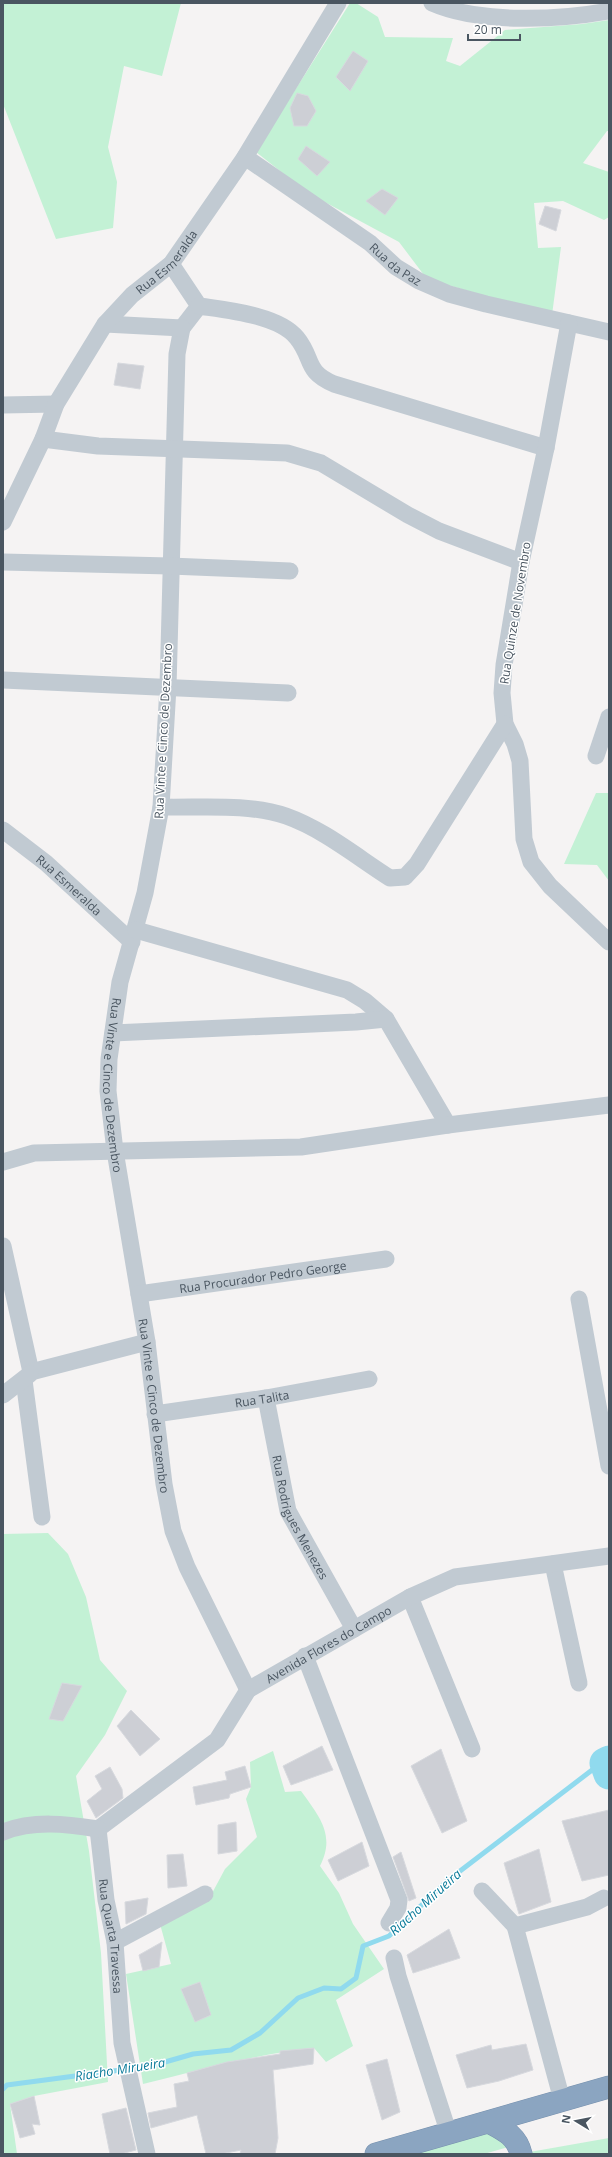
<svg xmlns="http://www.w3.org/2000/svg" width="612" height="2157" viewBox="0 0 612 2157" font-family="'Open Sans',sans-serif">
<style>
.green{fill:#c3f1d5}
.lines{fill:none;stroke-linecap:round;stroke-linejoin:round}
.stream{stroke:#90daee;stroke-width:5}
.river{stroke:#90daee;stroke-width:31}
.building{fill:#cdcfd5;stroke:#d7d9de}
.highway-casing{stroke:#7690ad;stroke-width:23}
.street{stroke:#c1cad2;stroke-width:17}
.highway{stroke:#8ba5c1;stroke-width:22}
.labels{text-anchor:middle;dominant-baseline:central;stroke-width:3;stroke-linejoin:round;paint-order:stroke}
.street-label{font-size:12px;fill:#4a5661;stroke:#fff}
.water-label{font-size:13px;font-style:italic;fill:#0c7c9b;stroke:#fff}
</style>
<rect width="100%" height="100%" fill="#f5f3f3"/>
<path class="green" d="M3 3H181L162 76 124 66 108 147 117 182 113 228 56 239 3 104Z
M350 3H356L378 17 385 37 453 38 446 61 460 66 505 30 582 24 609 20V131H607L583 163 609 172V217L604 220 563 201 534 203 538 248 561 247 552 315 427 279 399 242 308 193 256 152Z
M596 793H609V881L597 865 564 864Z
M48 1533 68 1554 86 1597 100 1660 127 1691 105 1735 76 1776 89 1851 101 1953 108 2082 34 2096 10 2104 17 2154H3V1534Z
M273 1751 285 1792 301 1791C319 1816 336 1835 320 1866L339 1893 353 1924 384 1969 336 2000 353 2046 326 2062 314 2048C256 2054 200 2070 143 2084L126 1974 171 1964 160 1924 210 1897 225 1869 257 1837 246 1799 251 1787 250 1762Z
M481 2129 512 2146 484 2154H392Z
M609 2138V2154L524 2153Z"/>
<g class="lines">
<path class="stream" d="M3 2089 7 2085 151 2066 193 2054 231 2050 260 2033 298 1998 324 1988 341 1989 356 1978 363 1946 389 1936 447 1881 596 1767 605 1763"/>
<path class="river" d="M609 1761 605 1763 609 1774"/>
</g>
<path class="building" d="M353 51 368 61 350 91 336 77Z
M297 93 308 96 316 111 307 126H294L290 108Z
M306 146 330 162 317 176 298 159Z
M382 189 398 198 385 215 366 201Z
M545 206 561 210 556 231 539 224Z
M118 363 144 366 140 389 114 385Z
M62 1683 82 1686 63 1721 49 1719Z
M131 1710 160 1739 140 1756 117 1726Z
M322 1746 333 1770 291 1785 283 1766Z
M441 1749 467 1821 442 1833 411 1766Z
M245 1766 251 1787 230 1794 229 1798 196 1805 193 1787 227 1780 225 1772Z
M110 1767 122 1789 123 1798 96 1818 87 1801 102 1789 95 1776Z
M609 1810V1875L582 1881 562 1821Z
M236 1822 237 1851 218 1854V1825Z
M362 1842 369 1866 338 1881 328 1860Z
M539 1849 551 1902 519 1914 504 1863Z
M401 1852 416 1898 409 1901 393 1857Z
M183 1854 187 1886 168 1888 167 1855Z
M148 1898 146 1914 126 1924 125 1902Z
M449 1929 460 1958 413 1973 407 1955Z
M162 1942 159 1967 143 1971 139 1955Z
M200 1982 211 2015 195 2022 181 1989Z
M526 2044 533 2070 499 2081 467 2088 456 2055 491 2045 492 2050Z
M314 2048 313 2064 273 2070 278 2138 275 2154H240L241 2150 221 2154H206L197 2115 151 2128 148 2113 177 2107 174 2084 189 2081 187 2073 227 2062 280 2054V2051Z
M387 2059 400 2112 382 2120 366 2065Z
M34 2096 40 2125 32 2124 35 2134 20 2138 10 2104Z
M126 2108 136 2150 121 2154H110L102 2114Z"/>
<g class="lines">
<g class="highway-casing">
<path id="highway" d="M489 2122C504 2130 517 2136 521 2154
M376 2154 609 2087"/>
</g>
<g class="street">
<path d="M432 3C480 24 558 20 609 11"/>
<path id="s1" d="M245 157 370 243 396 267 419 281 449 294 486 304 609 332"/>
<path id="s2" d="M171 264 199 306 182 328 177 354 168 687 161 807 145 893 120 982 109 1059 108 1091 115 1151 147 1342 164 1484 173 1531 187 1567 248 1690"/>
<path d="M199 306C226 310 279 315 297 338 314 359 304 371 334 384L546 448"/>
<path d="M569 323 546 448 521 562 504 665 502 693 505 724 515 744 520 761 524 839 531 862 550 886 609 942"/>
<path d="M105 324 182 328"/>
<path d="M3 405 56 404"/>
<path d="M43 439 98 446 287 453 321 463 408 515 439 531 521 562"/>
<path id="s3" d="M3 522 43 439 56 404 105 324 132 295 171 264 245 157 338 3"/>
<path d="M3 562 170 566 290 571"/>
<path d="M3 680 288 693"/>
<path d="M596 756 609 717"/>
<path d="M161 807C201 808 247 803 286 816 323 829 357 857 390 878L405 877 417 864 505 724"/>
<path id="s4" d="M3 830 46 863 132 942"/>
<path d="M136 930 347 990 365 1001 386 1019 448 1125"/>
<path d="M113 1033 356 1022 386 1019"/>
<path d="M3 1162 34 1153 301 1147 448 1125 609 1105"/>
<path d="M3 1246 31 1372"/>
<path id="s5" d="M139 1294 386 1259"/>
<path d="M579 1299 609 1466"/>
<path d="M31 1372 147 1342"/>
<path d="M24 1380 42 1517"/>
<path d="M3 1395 30 1374"/>
<path id="s6" d="M266 1398 288 1511 354 1629"/>
<path id="s7" d="M155 1414 266 1398 369 1379"/>
<path d="M553 1564 579 1683"/>
<path d="M410 1597 472 1749"/>
<path d="M305 1656 399 1900 398 1908 389 1923"/>
<path id="s8" d="M98 1829 217 1740 248 1690 410 1597 455 1577 609 1556"/>
<path id="s9" d="M98 1829 106 1900 115 1942 122 2043 147 2154"/>
<path d="M3 1832C34 1820 66 1824 98 1829"/>
<path d="M482 1891 515 1926 562 2100"/>
<path d="M515 1926 587 1907 604 1898"/>
<path d="M115 1942 205 1894"/>
<path d="M394 1958 398 1976 449 2134"/>
</g>
<use href="#highway" class="highway"/>
</g>
<g class="labels">
<g class="street-label">
<text stroke="none"><textPath href="#s3" startOffset="311">Rua Esmeralda</textPath></text>
<text stroke="none"><textPath href="#s1" startOffset="185">Rua da Paz</textPath></text>
<text transform="translate(515 613) rotate(-81)">Rua Quinze de Novembro</text>
<text transform="translate(163 731) rotate(-87)">Rua Vinte e Cinco de Dezembro</text>
<text stroke="none"><textPath href="#s4" startOffset="86">Rua Esmeralda</textPath></text>
<text stroke="none"><textPath href="#s2" startOffset="842">Rua Vinte e Cinco de Dezembro</textPath></text>
<text stroke="none"><textPath href="#s5" startOffset="125">Rua Procurador Pedro George</textPath></text>
<text stroke="none"><textPath href="#s7" startOffset="108">Rua Talita</textPath></text>
<text stroke="none"><textPath href="#s2" startOffset="1166">Rua Vinte e Cinco de Dezembro</textPath></text>
<text stroke="none"><textPath href="#s6" startOffset="125">Rua Rodrigues Menezes</textPath></text>
<text stroke="none"><textPath href="#s8" startOffset="300">Avenida Flores do Campo</textPath></text>
<text stroke="none"><textPath href="#s9" startOffset="108">Rua Quarta Travessa</textPath></text>
</g>
<g class="water-label">
<text transform="translate(425 1902) rotate(-42)">Riacho Mirueira</text>
<text transform="translate(120 2069) rotate(-9)">Riacho Mirueira</text>
</g>
</g>
<rect width="612" height="2157" fill="none" stroke="#4a5661" stroke-width="8"/>
<g transform="translate(576 2121) rotate(280)" stroke="#ffffff" stroke-width="3" paint-order="stroke">
<path d="M0-3L7 15L0 10L-7 15Z" fill="#4a5661"/>
<text y="-6" font-size="11" font-weight="bold" text-anchor="middle" fill="#4a5661">N</text>
</g>
<path d="M468 34v6h52v-6" fill="none" stroke="#4a5661" stroke-width="2"/>
<text x="474" y="34" font-size="12" fill="#4a5661" stroke="#ffffff" stroke-width="3" paint-order="stroke">20 m</text>
</svg>
